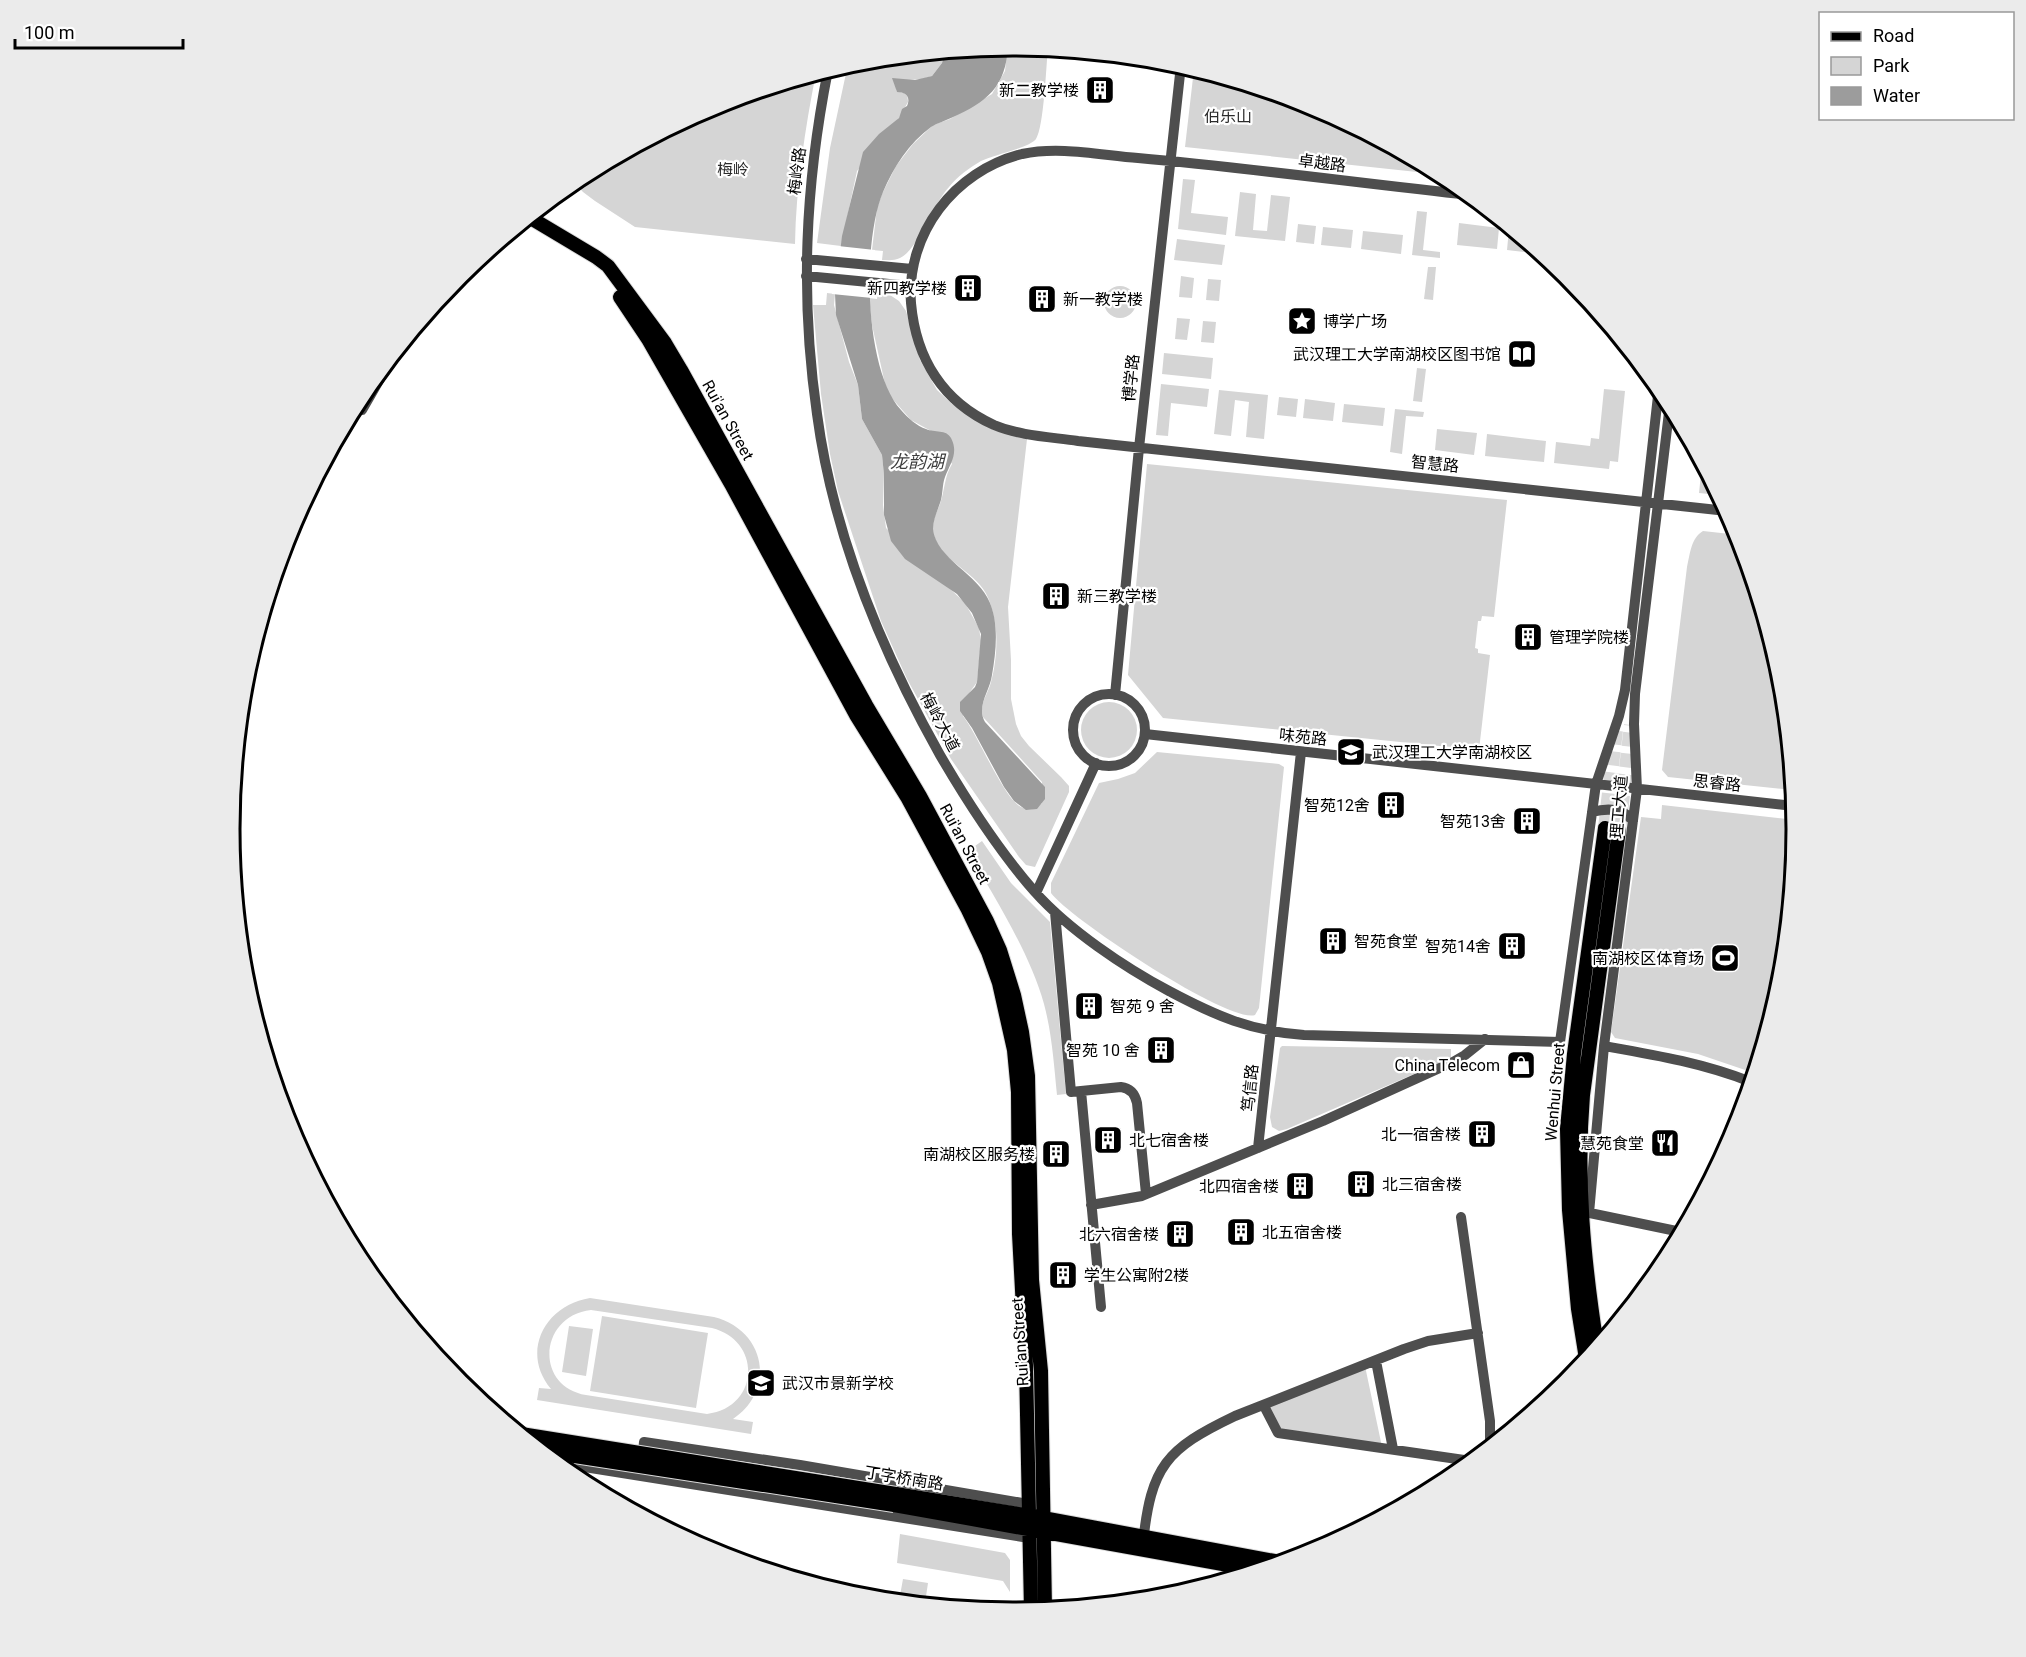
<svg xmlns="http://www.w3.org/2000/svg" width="2026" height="1657" viewBox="0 0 2026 1657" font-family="Roboto,'Noto Sans SC',sans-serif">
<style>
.green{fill:#d5d5d5;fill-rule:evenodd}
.water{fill:#9c9c9c}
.pier{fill:#fff}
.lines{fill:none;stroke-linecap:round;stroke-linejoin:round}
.major-tunnel{stroke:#d9d9d9;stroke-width:14;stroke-dasharray:14 7;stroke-linecap:butt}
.major-casing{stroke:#dbdbdb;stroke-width:16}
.minor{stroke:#4e4e4e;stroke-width:10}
.major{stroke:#000;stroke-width:14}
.major-bridge-casing{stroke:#dbdbdb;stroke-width:16;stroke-linecap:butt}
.major-bridge{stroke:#000;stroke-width:14}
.labels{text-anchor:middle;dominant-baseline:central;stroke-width:4.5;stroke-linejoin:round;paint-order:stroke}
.poi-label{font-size:16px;fill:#000;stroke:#fff;text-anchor:end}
.park-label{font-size:16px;fill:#2c2c2c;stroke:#fff}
.street-label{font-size:16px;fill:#000;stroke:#fff}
.water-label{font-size:18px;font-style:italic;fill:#3d3d3d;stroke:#fff}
.rim{fill:none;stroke:#000;stroke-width:3}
</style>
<rect width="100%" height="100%" fill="#fff"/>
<path class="green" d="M1013 45 1048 48C1046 67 1044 126 1036 139 1031 147 993 155 981 161 969 168 958 176 949 187 933 204 918 250 900 258 894 261 888 260 882 260L883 251 872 250 877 208 882 194 896 166 913 144 933 125 950 119 992 94 1005 71 1008 46Z
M945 52 942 63 932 76 922 79 909 80 896 88 897 92C905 92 908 94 908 102L899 118 857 171 841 246 817 243 830 148 848 64 860 60Z
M1194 69 1313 105 1445 175 1185 147Z
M816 73C805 129 796 187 795 244L635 227 595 201 583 192 573 181 713 105Z
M1183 179 1195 180 1191 213 1228 217 1226 235 1178 229Z
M1240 192 1256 194 1253 230 1267 231 1271 195 1290 197 1285 241 1235 236Z
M1417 211 1427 212 1423 250 1440 252V258L1412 255Z
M1459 223 1499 228 1497 249 1457 245Z
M1298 224 1316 226 1314 244 1296 242Z
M1323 227 1353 230 1351 248 1321 245Z
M1509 229H1512L1542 254 1507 250Z
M1363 231 1403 235 1401 254 1361 249Z
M1177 239 1225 245 1222 265 1174 260Z
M1428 267H1436L1433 300 1424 299Z
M1181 276 1194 278 1192 298 1179 297Z
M1208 279 1221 280 1219 301 1206 300Z
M1104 302a16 16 0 1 1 32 0a16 16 0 1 1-32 0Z
M878 292 890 295 899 301 906 311 920 360 937 390 952 404 1027 439 1008 607 1011 660V699L1016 724 1021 736 1029 746 1061 777 1069 786V792L1035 867 1026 865 1019 857 951 759 907 679 881 621 838 491 830 454 821 394 813 305H826L827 293 835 294 834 305 849 362 858 385 862 419 882 455 884 475 883 505 886 528 965 603 979 628 981 641 977 682 970 692 963 716C978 735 1004 799 1021 807 1030 811 1035 810 1042 803V782L983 717C979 704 988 694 991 682 996 664 998 641 995 623 993 610 989 595 980 585 965 567 936 556 933 530 932 520 937 512 940 504 945 490 944 477 952 464L931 431 911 420 889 395 885 384 872 325 869 298 877 299Z
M1177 318 1190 319 1187 340 1175 339Z
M1203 321 1216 322 1214 343 1201 342Z
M1164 353 1213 358 1211 379 1162 374Z
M1417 368 1426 369 1422 402 1413 401Z
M1161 384 1209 389 1207 407 1171 403 1168 436 1156 435Z
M1604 389 1625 391 1618 462 1610 461 1609 469 1554 463 1556 442 1590 446 1591 438 1599 439Z
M1219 390 1268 395 1264 439 1246 437 1249 402 1235 400 1231 436 1214 434Z
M1279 397 1298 399 1296 417 1277 415Z
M1305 399 1335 403 1333 421 1303 418Z
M1344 404 1385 408 1383 426 1342 422Z
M1395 409 1424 412 1423 417 1406 416 1402 454 1390 452Z
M1437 429 1477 433 1474 455 1435 450Z
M1487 434 1546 441 1544 462 1485 456Z
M1147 464 1507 500 1494 617 1482 616 1481 621H1478L1475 648 1478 649V653L1490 655 1479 750 1163 718 1128 675Z
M1702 464 1719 495 1699 493Z
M1703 531 1739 535 1782 676 1793 790 1668 777 1662 770 1687 567C1690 554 1691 538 1703 531Z
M1081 730a28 28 0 1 1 56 0a28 28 0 1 1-56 0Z
M1157 752 1279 764 1284 767 1259 1008 1255 1015C1229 1024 1069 918 1051 893V883L1099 783 1118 779 1135 773Z
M1662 805 1796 820V829L1781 982 1754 1073 1698 1054 1615 1038 1611 1032 1641 817 1661 819Z
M982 841 1011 883 1050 922 1066 1094 1057 1095C1054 1065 1052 1034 1044 1004 1030 953 994 897 968 851Z
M1282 1046 1451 1049V1058L1287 1129 1279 1131 1272 1127 1270 1117 1280 1048Z
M590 1298 714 1317C765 1330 777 1389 733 1419L753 1422 751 1434 537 1400 539 1388 551 1389C520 1352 545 1305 590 1298ZM591 1310 712 1328C763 1341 759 1408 707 1414L586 1395C534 1386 539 1316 591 1310Z
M602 1316 708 1333 696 1408 590 1391Z
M569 1326 593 1329 586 1376 562 1372Z
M1365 1366 1382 1447 1278 1433 1264 1406Z
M900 1534 1005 1553 1010 1560V1592L1003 1581 897 1563Z
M903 1579 928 1583 925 1603 899 1601Z"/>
<path class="water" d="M1008 46C1006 87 987 102 951 118 945 121 937 123 931 127 909 143 893 168 883 192 862 242 864 369 901 410 908 418 917 426 926 429 935 433 946 429 951 438 959 453 950 464 945 477 942 485 943 495 940 503 937 512 933 520 933 529 936 559 979 574 990 603 999 625 996 652 992 675 990 691 976 706 985 722L1045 787V799L1037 809 1026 810 1014 801 1004 787 972 728 960 711V702L975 687 977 682 981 634 972 613 957 594 905 559 891 541 884 515V475L882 455 862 419 858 385 836 315 835 294 842 236 863 152 879 134 899 118 902 109 907 106C911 97 906 92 897 92L892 78 915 80 932 76 942 63 945 52Z"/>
<path class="pier" d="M838 246 875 250 872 298 832 294Z"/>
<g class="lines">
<path class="major-tunnel" d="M1605 828 1616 730
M1619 830 1631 725"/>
<g class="major-casing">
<path id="major" d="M529 217 596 257 608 266 665 343 681 370 866 705 920 796 987 921 1000 950 1014 995 1022 1032 1028 1076 1032 1280 1041 1371 1045 1609
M620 297 648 339 731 484 856 715 907 797 968 910 988 952 999 983 1014 1050 1018 1092 1019 1234 1026 1365 1031 1610
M1597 1346C1584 1262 1576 1180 1583 1095L1619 830
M1586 1359 1578 1309 1569 1210 1567 1129 1574 1054 1605 828
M896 1494 1043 1518 1280 1562
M894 1505 1256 1570"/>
</g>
<path class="minor" d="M828 70C805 186 800 296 817 414 833 534 881 650 940 755 968 803 998 850 1035 892 1069 930 1124 967 1169 991 1216 1016 1250 1031 1304 1035L1560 1042 1596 784 1619 716 1625 690 1659 387
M1470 195C1359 183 1249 168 1138 158 1100 155 1059 146 1022 154 954 171 906 234 911 303 916 359 943 402 994 425 1020 436 1051 437 1078 441 1124 446 1171 451 1217 456 1387 473 1557 492 1727 511
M806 259 912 269
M806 276 910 286
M354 408 362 410 396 351
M1073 730a36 36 0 1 1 72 0a36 36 0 1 1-72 0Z
M1115 695 1139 448 1181 65
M1145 734 1794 806
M1592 812C1607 808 1623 808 1633 821
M1036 893 1096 763
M1055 912 1071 1092 1121 1087C1130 1088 1135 1094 1137 1103L1146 1194
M1604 1046C1655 1055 1703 1063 1751 1082
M1081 1091 1101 1307
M1258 1148 1301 752
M1091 1205 1142 1196 1323 1121 1453 1062 1465 1055 1485 1039
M1585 1212 1681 1232
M1589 1213 1604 1046 1637 789 1634 724 1635 694 1670 404
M1461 1217 1490 1421V1446
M1376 1361 1393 1449
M1264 1406 1278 1433 1471 1461
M642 1461 644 1442 800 1465 1028 1504
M572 1465 1029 1538
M1143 1543C1151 1466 1166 1449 1235 1416L1404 1349 1428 1341 1478 1333"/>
<use href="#major" class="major"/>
<g class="major-bridge-casing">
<path id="major-bridge" d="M521 1434 896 1494
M542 1451 894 1505"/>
</g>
<use href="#major-bridge" class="major-bridge"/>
</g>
<defs>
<g id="building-square" transform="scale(1.5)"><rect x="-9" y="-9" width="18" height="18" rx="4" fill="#000" stroke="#fff"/><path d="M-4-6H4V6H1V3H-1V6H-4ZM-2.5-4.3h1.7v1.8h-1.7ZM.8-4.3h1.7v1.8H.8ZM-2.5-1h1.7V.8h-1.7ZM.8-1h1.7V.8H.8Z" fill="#fff"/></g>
<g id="sight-square" transform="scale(1.5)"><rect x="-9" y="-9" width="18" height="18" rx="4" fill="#000" stroke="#fff"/><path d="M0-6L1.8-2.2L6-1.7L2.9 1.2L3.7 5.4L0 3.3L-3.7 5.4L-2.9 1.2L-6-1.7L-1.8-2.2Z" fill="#fff"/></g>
<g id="library-square" transform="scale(1.5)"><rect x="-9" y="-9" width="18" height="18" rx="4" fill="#000" stroke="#fff"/><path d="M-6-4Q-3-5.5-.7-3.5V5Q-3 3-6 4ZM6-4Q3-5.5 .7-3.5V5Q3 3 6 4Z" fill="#fff"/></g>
<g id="university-square" transform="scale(1.5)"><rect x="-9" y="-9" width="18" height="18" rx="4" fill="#000" stroke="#fff"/><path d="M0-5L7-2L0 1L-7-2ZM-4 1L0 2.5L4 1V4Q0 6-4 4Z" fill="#fff"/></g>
<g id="stadium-square" transform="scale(1.5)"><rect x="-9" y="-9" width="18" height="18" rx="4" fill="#000" stroke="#fff"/><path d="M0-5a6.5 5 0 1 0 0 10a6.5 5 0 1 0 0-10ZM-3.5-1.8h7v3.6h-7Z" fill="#fff"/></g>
<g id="shop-square" transform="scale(1.5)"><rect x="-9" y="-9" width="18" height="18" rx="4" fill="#000" stroke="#fff"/><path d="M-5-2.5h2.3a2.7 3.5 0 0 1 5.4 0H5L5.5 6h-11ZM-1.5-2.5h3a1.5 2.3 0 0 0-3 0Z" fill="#fff"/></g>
<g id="restaurant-square" transform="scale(1.5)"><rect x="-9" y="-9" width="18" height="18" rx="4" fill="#000" stroke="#fff"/><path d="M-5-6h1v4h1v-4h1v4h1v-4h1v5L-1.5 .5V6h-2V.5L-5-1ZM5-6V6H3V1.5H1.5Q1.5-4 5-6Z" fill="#fff"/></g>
<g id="school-square" transform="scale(1.5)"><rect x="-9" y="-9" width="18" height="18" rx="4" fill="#000" stroke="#fff"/><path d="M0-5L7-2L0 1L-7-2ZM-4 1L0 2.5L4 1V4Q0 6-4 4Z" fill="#fff"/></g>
</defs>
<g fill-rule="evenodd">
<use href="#building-square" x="1100" y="90"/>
<use href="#building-square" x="968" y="288"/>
<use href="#building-square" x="1042" y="299"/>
<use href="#sight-square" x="1302" y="321"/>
<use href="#library-square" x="1522" y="354"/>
<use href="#building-square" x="1056" y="596"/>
<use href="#building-square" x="1528" y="637"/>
<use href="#university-square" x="1351" y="752"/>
<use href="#building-square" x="1391" y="805"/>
<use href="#building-square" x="1527" y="821"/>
<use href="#building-square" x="1333" y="941"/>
<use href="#building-square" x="1512" y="946"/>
<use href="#stadium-square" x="1725" y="958"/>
<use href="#building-square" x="1089" y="1006"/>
<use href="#building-square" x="1161" y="1050"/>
<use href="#shop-square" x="1521" y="1065"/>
<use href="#building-square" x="1482" y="1134"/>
<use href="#building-square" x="1108" y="1140"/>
<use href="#restaurant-square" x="1665" y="1143"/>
<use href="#building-square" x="1056" y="1154"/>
<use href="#building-square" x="1361" y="1184"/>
<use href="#building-square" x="1300" y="1186"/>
<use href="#building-square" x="1241" y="1232"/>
<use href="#building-square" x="1180" y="1234"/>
<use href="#building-square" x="1063" y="1275"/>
<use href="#school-square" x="761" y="1383"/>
</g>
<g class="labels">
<g class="poi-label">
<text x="1079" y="90">新二教学楼</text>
<text x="947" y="288">新四教学楼</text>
<text x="1063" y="299" text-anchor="start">新一教学楼</text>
<text x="1323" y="321" text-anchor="start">博学广场</text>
<text x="1501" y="354">武汉理工大学南湖校区图书馆</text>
<text x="1077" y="596" text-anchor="start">新三教学楼</text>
<text x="1549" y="637" text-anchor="start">管理学院楼</text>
<text x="1372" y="752" text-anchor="start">武汉理工大学南湖校区</text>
<text x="1370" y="805">智苑12舍</text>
<text x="1506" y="821">智苑13舍</text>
<text x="1354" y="941" text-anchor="start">智苑食堂</text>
<text x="1491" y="946">智苑14舍</text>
<text x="1704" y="958">南湖校区体育场</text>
<text x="1110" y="1006" text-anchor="start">智苑 9 舍</text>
<text x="1140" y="1050">智苑 10 舍</text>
<text x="1500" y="1065">China Telecom</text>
<text x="1461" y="1134">北一宿舍楼</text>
<text x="1129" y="1140" text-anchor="start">北七宿舍楼</text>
<text x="1644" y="1143">慧苑食堂</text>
<text x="1035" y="1154">南湖校区服务楼</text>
<text x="1382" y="1184" text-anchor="start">北三宿舍楼</text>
<text x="1279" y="1186">北四宿舍楼</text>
<text x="1262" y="1232" text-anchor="start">北五宿舍楼</text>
<text x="1159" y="1234">北六宿舍楼</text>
<text x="1084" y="1275" text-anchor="start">学生公寓附2楼</text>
<text x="782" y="1383" text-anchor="start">武汉市景新学校</text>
</g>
<g class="park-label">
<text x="1228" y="116">伯乐山</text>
<text x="733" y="169">梅岭</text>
</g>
<g class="street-label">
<text transform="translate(1322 163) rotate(7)">卓越路</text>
<text transform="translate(797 171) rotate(-83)">梅岭路</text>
<text transform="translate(1131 378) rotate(-84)">博学路</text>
<text transform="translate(728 420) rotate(61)">Rui'an Street</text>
<text transform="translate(1435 464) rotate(6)">智慧路</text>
<text transform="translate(940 722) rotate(62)">梅岭大道</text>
<text transform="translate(1303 737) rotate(6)">味苑路</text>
<text transform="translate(1717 783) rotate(6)">思睿路</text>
<text transform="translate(1619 807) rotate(-85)">理工大道</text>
<text transform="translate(965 844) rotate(62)">Rui'an Street</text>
<text transform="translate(1250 1088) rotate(-84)">笃信路</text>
<text transform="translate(1555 1092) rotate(-85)">Wenhui Street</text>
<text transform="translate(1020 1342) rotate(-94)">Rui'an Street</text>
<text transform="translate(904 1478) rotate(9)">丁字桥南路</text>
</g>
<g class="water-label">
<text x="917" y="461">龙韵湖</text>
</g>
</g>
<path d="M0 0H2026V1657H0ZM240 829a773 773 0 1 1 1546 0a773 773 0 1 1-1546 0Z" fill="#ebebeb" fill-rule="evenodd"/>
<path class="rim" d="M240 829a773 773 0 1 1 1546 0a773 773 0 1 1-1546 0Z"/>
<rect x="1819" y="12" width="195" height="108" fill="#ffffff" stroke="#999999" stroke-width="1.5"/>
<rect x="1831" y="32" width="30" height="9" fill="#000000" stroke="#999999" stroke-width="1.5"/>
<text x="1873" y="42" font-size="18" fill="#000000">Road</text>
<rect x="1831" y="57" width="30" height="18" fill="#d5d5d5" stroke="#999999" stroke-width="1.5"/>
<text x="1873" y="72" font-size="18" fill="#000000">Park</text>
<rect x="1831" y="87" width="30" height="18" fill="#9c9c9c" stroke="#999999" stroke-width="1.5"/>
<text x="1873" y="102" font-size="18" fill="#000000">Water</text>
<path d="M15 39v9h168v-9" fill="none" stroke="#000000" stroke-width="3"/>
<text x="24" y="39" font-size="18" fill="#000000" stroke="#ffffff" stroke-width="4.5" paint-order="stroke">100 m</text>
</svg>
